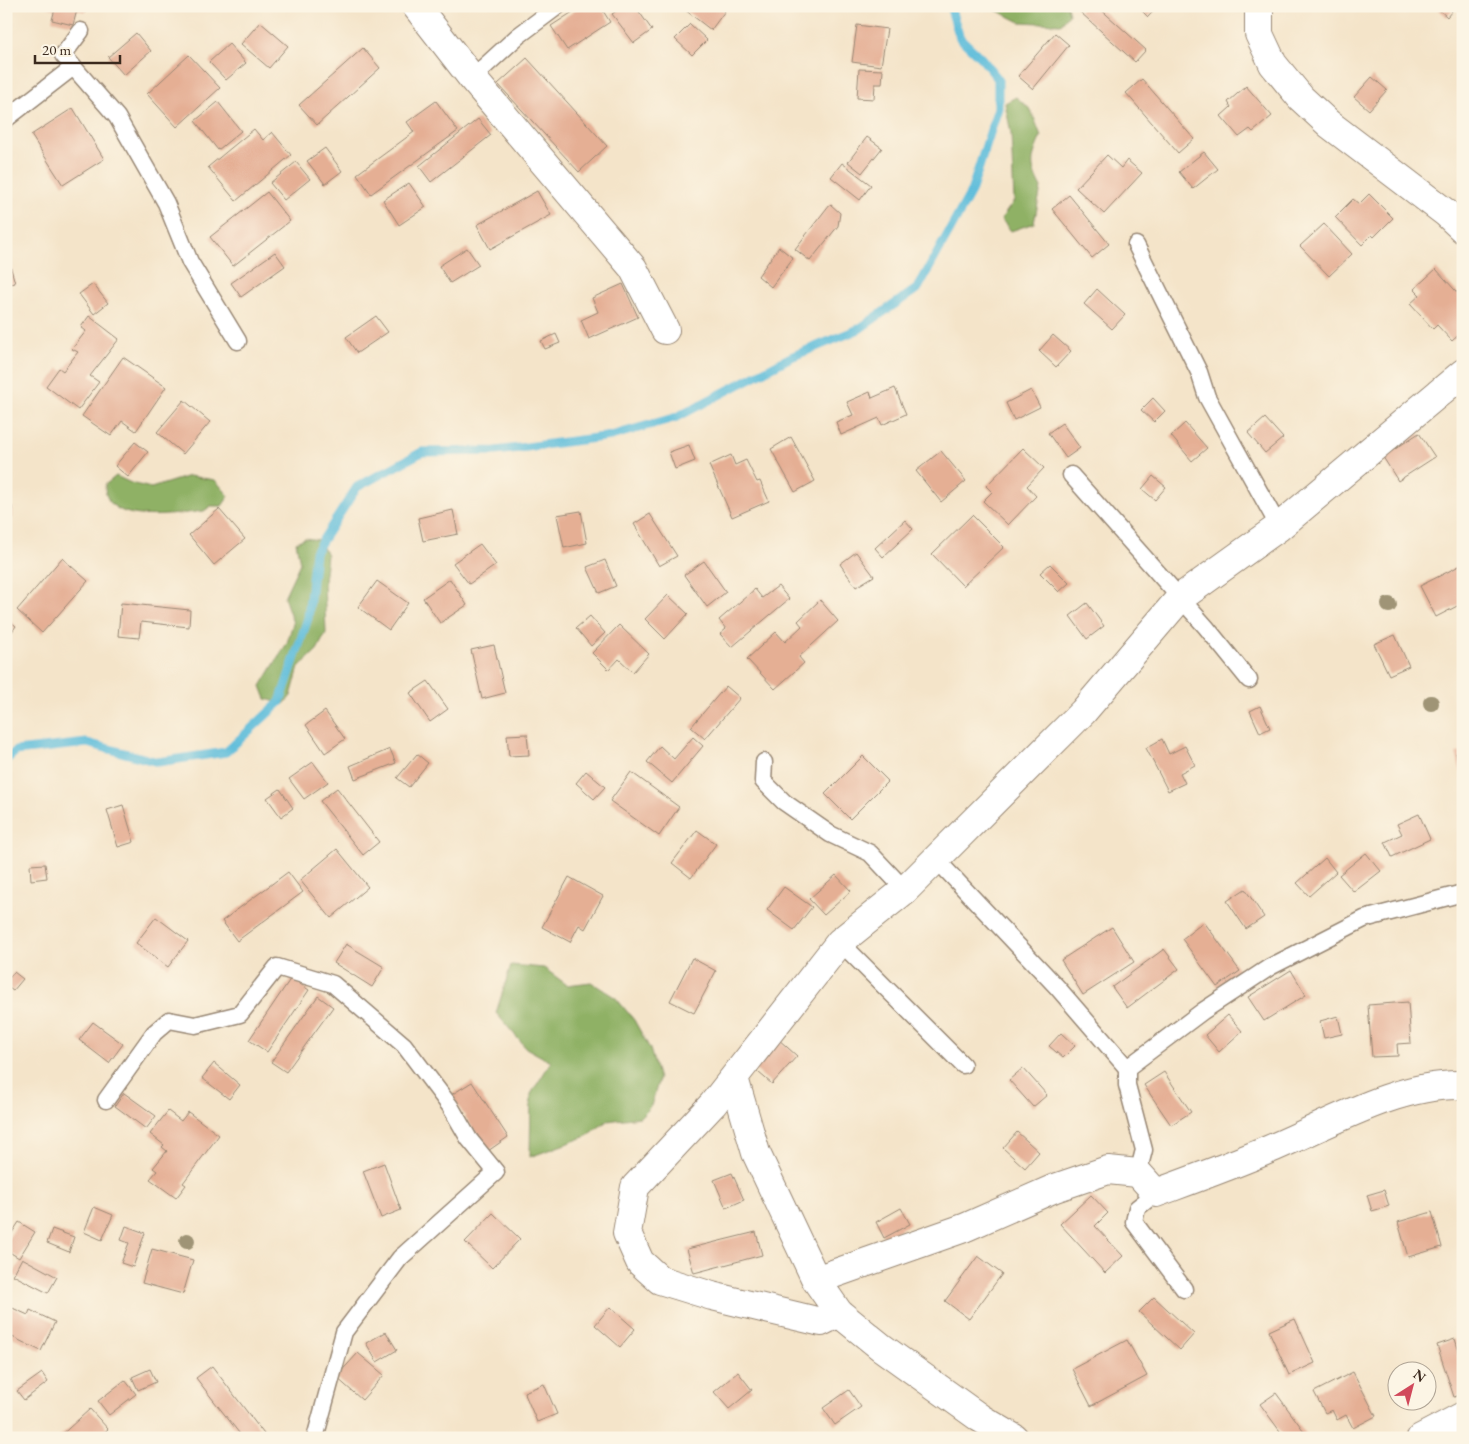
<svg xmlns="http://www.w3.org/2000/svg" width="1469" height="1444" viewBox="0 0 1469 1444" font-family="'EB Garamond',serif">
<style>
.forest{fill:#8fb165;stroke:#656e42}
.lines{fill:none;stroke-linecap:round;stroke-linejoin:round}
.stream{stroke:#5bbcda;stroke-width:9}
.building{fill:#e5af94}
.lane-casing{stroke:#988774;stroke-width:19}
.street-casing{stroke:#988774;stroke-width:30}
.lane{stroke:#fff;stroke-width:16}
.street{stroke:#fff;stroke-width:28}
.tree{fill:#9f9476}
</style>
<rect width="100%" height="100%" fill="#fcf5e5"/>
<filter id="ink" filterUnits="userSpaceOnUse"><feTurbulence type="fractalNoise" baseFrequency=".02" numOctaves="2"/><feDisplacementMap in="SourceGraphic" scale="10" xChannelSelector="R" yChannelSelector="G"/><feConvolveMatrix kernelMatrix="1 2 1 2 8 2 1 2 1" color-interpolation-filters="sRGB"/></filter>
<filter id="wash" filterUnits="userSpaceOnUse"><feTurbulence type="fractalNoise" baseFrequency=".0096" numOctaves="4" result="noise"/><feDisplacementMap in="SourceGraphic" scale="20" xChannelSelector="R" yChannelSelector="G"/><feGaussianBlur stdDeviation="1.12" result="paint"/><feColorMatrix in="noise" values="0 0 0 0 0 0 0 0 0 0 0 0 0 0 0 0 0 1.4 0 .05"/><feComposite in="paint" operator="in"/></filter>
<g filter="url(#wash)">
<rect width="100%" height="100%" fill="#f4e4c9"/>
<path class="forest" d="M992 6H1067L1069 14 1061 24 1020 22 994 9Z
M1016 97 1031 110 1041 136C1031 159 1029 166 1041 188L1034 223 1011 231 1001 219 1014 201 1011 133 1005 103Z
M116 476 131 483 151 488 189 476 215 480 229 496 222 506H211L204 511C176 514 104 528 105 485Z
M305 538 319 540 327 555 324 582 326 633 317 650 299 667 291 696 284 704 266 699 261 686 287 643 293 623 284 597 300 563 296 542Z
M511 965 544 968 567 985 591 982 616 998 634 1020 650 1049 659 1079 651 1106 640 1117 607 1121 587 1136 530 1157 531 1094 551 1062 526 1048 496 1013Z"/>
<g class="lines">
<path class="stream" d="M6 760 16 751 87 743 158 762 226 752 280 702 308 618 315 552 357 487 422 452 496 451 611 436 677 417 791 357 859 329 918 288 971 192 998 108V79L982 59 960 38 950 6"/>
</g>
<g id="blocks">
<path class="building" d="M45 6H88L86 12 77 10 73 25 52 20 55 9Z
M582 6H600L610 22 567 50 551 26Z
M623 6H635L652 30 634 43 612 14Z
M680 6H719L725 11 711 30Z
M1083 6H1097L1146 50 1135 62 1079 11Z
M1137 6H1158L1148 17Z
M1435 6H1456L1447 17Z
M260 22 288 46 269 68 241 44Z
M690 24 707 40 692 55 675 39Z
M857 25 887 29 881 66 852 62Z
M136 33 151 51 124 75 108 57Z
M1055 33 1069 45 1033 89 1018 76Z
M229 44 246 63 226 80 209 62Z
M363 48 380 68 317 125 299 105Z
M189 55 220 88 177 127 147 94Z
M527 58 607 146 579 172 498 84Z
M859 69 883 70 882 84H875L874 99 857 98Z
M1372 77 1387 90 1369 110 1354 97Z
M1142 79 1194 139 1178 153 1126 93Z
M1246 86 1272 116 1253 132 1250 129 1239 137 1221 116 1231 107 1228 102Z
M436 101 458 131 371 194 357 174 414 132 407 122Z
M218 102 241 131 218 150 195 121Z
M73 108 104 159 63 185 31 135Z
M478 119 491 135 431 182 419 166Z
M254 129 263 140 272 132 291 155 236 201 208 167Z
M867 137 882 148 862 173 848 162Z
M325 148 342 171 325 184 307 161Z
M1204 152 1218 169 1193 189 1179 172Z
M1107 155 1121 168 1127 160 1142 173 1104 214 1076 188Z
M296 162 310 179 284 200 270 183Z
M842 163 871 185 860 200 831 177Z
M409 183 426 207 399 225 383 200Z
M537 191 551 215 490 249 477 225Z
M267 192 290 221 233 266 210 237Z
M1369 194 1393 218 1374 237 1372 235 1362 245 1335 217 1353 199 1359 204Z
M1069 195 1109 244 1092 258 1052 209Z
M830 204 840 213 838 226 810 261 795 249Z
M1324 224 1352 254 1329 276 1300 246Z
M779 247 793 258 771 287 758 276Z
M467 248 479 265 450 283 439 266Z
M275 252 285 266 241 297 231 283Z
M6 258H8L15 283 6 285Z
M1436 269 1463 299V331L1452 341 1437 325 1433 329 1410 304 1420 295 1414 289Z
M93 284 108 303 94 314 79 294Z
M623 284 638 317 589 339 581 320 598 312 592 298Z
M1097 289 1125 315 1112 329 1084 304Z
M89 316 119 339 90 376 99 382 78 410 46 386 59 368 63 371 78 352 72 349 86 331 81 327Z
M376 316 388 332 357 353 346 337Z
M556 334 560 343 545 349 541 341Z
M1053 335 1071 351 1056 367 1039 351Z
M123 357 166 387 136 431 122 421 111 436 82 416Z
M895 388 906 414 882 425 879 418 841 435 836 422 853 415 847 402 870 392 872 398Z
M1031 390 1040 407 1014 420 1006 403Z
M1153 398 1165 411 1154 422 1141 410Z
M184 400 210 422 183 454 157 432Z
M1265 418 1283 438 1265 453 1248 433Z
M1062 423 1080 448 1066 458 1048 433Z
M1185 423 1207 448 1192 461 1171 436Z
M1419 433 1435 457 1398 481 1383 457Z
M791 437 815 481 795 492 771 449Z
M135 442 148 452 128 477 115 466Z
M689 445 695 461 675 469 669 452Z
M1023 448 1044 468 1027 486 1036 496 1008 525 983 501 992 492 986 486Z
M941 451 966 481 941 502 916 471Z
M731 455 735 465 746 460 757 482 760 481 769 501 732 517 709 465Z
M1153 476 1166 487 1155 500 1142 489Z
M6 506H12V519H6Z
M219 509 245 539 214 565 189 535Z
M453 510 458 534 423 541 418 518Z
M581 511 587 543 564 548 557 515Z
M650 514 677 556 659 566 634 524Z
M972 515 1004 547 963 586 932 554Z
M905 520 913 529 883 557 875 548Z
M480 544 496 565 469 584 453 563Z
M856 552 874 576 856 587 840 564Z
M62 558 88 581 42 633 17 610Z
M605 560 616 586 599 593 587 567Z
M704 561 726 592 707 607 684 575Z
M1050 564 1069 583 1059 592 1040 573Z
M1463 564V603L1436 617 1420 586Z
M450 579 467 605 440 623 423 598Z
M377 581 408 603 389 630 358 607Z
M778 586 789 599 732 647 720 634 726 629 719 620 755 589 762 598Z
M668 595 688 614 665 639 645 619Z
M820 600 838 621 799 657 804 663 775 689 747 659 776 632 785 642 802 626 798 621Z
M121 603 190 610 189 627 141 622 139 638 118 636Z
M1087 603 1104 626 1087 639 1070 616Z
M590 616 605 633 591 646 576 628Z
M6 618 16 626 6 640Z
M619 625 649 654 633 672 619 659 609 670 592 653Z
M1395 635 1409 666 1389 675 1374 644Z
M494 645 505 693 482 699 471 650Z
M428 681 448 709 430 722 410 693Z
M726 686 740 698 705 739 691 727Z
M1260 706 1270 728 1260 733 1250 711Z
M325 711 345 739 325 753 306 725Z
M527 734 529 755 509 756 507 735Z
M693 737 703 746 672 783 647 762 660 746 674 759Z
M1162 739 1169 754 1185 746 1195 765 1180 773 1185 783 1168 791 1146 748Z
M390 749 396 763 355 779 350 766Z
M1463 752V776H1462L1456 753Z
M417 754 428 763 409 787 397 778Z
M863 756 888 781 850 819 825 794Z
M313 762 328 782 304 799 289 779Z
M586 771 605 787 594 799 576 783Z
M631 772 679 807 659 836 610 801Z
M337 788 379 842 363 855 320 801Z
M280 789 293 808 281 817 267 798Z
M123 805 134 842 118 847 107 810Z
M1419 814 1430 839 1392 857 1385 842 1402 834 1397 824Z
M697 830 716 844 691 878 672 863Z
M337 849 368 887 331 918 300 880Z
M1366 853 1381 871 1354 892 1339 875Z
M1325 858 1336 872 1309 896 1297 883Z
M45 864 47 878 31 880 30 865Z
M288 872 303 892 237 941 222 921Z
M836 875 851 891 824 915 809 899Z
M569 877 603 896 585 929 579 925 570 942 542 927Z
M784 887 812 907 794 930 767 910Z
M1245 889 1264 917 1246 929 1227 901Z
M156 917 188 941 168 967 136 943Z
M1204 922 1240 971 1217 987 1182 939Z
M1112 927 1134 962 1083 995 1061 960Z
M346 944 384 967 372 987 334 963Z
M1164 949 1179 969 1127 1008 1112 987Z
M692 958 716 971 694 1013 670 1001Z
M1291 970 1306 995 1264 1021 1248 997Z
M14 972 23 979 13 991 6 986V982Z
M291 978 309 990 267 1052 249 1040Z
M318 996 333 1007 286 1072 271 1062Z
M1408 1002 1411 1043 1397 1044 1398 1056 1372 1057 1368 1005Z
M1228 1015 1242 1031 1219 1052 1205 1035Z
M1338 1016 1342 1034 1324 1038 1320 1021Z
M93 1022 123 1044 109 1063 79 1040Z
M1061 1033 1075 1046 1063 1058 1049 1046Z
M777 1038 797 1056 772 1084 752 1067Z
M214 1063 240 1085 229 1099 202 1078Z
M1023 1068 1047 1095 1033 1107 1009 1080Z
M1164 1072 1191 1112 1171 1125 1144 1085Z
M472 1082 508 1137 488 1151 451 1095Z
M124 1093 156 1116 146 1129 115 1106Z
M168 1111 181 1121 188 1112 219 1135 183 1183 186 1185 176 1198 150 1179 157 1171 153 1168 167 1151 162 1147 164 1145 150 1134Z
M1017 1132 1039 1152 1025 1168 1003 1148Z
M384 1163 401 1210 381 1218 363 1171Z
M732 1173 744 1200 726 1208 714 1180Z
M1384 1190 1389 1206 1372 1211 1367 1195Z
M1091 1195 1108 1213 1095 1226 1123 1256 1105 1273 1060 1224Z
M94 1207 113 1215 102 1240 84 1232Z
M901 1208 910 1224 884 1238 876 1222Z
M1432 1212 1442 1247 1408 1257 1398 1222Z
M493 1213 520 1239 492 1268 465 1242Z
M19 1222 35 1232 19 1258 6 1250V1242Z
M126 1226 145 1233 133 1267 121 1263 129 1243 121 1240Z
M52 1229 74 1237 69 1252 47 1243Z
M756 1232 762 1255 694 1273 687 1249Z
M152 1249 193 1260 183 1294 142 1283Z
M978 1256 1002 1274 969 1319 945 1301Z
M22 1258 57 1277 48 1293 13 1275Z
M1154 1297 1194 1334 1180 1350 1139 1312Z
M8 1306 28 1315 30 1310 55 1322 41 1351 6 1334Z
M610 1307 635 1329 620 1347 595 1325Z
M1295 1319 1315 1363 1289 1375 1269 1331Z
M386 1332 397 1350 377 1362 366 1343Z
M1455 1339 1463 1364V1394L1454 1397 1437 1345Z
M1127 1340 1147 1376 1091 1406 1072 1369Z
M358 1353 384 1375 362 1400 336 1377Z
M212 1366 267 1438H243L196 1378Z
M150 1369 156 1382 138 1390 132 1377Z
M738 1372 752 1390 729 1409 714 1392Z
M1353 1372 1376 1416 1353 1428 1346 1415 1337 1420 1332 1410 1325 1413 1314 1392Z
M42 1373 48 1382 24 1400 17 1391Z
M125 1380 136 1394 109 1415 98 1401Z
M544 1384 557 1414 537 1422 524 1392Z
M849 1390 861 1407 835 1425 823 1408Z
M1276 1393 1309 1438H1285L1260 1404Z
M90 1409 108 1429 98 1438H58Z"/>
</g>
</g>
<g filter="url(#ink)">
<use href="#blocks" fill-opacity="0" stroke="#988774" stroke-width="1"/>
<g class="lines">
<g class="lane-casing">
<path id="lane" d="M81 31 63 55 117 117 166 203 190 262 238 341
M472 78 518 36 558 6
M6 119 72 68
M1136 245 1199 372 1207 397 1279 527
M1071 475 1206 627 1249 680
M764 762 763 781 784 802 830 834 870 853 905 890
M935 858 1057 987 1127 1068V1085L1144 1150 1138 1173
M840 942 963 1065
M1127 1068 1203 1011 1270 967 1364 919 1463 893
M106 1100 154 1033 169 1020 195 1025 240 1014 277 967 333 984 404 1045 450 1106 469 1139 496 1172 400 1258 344 1332 315 1438
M1156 1193 1137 1208 1134 1222 1184 1289"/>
</g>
<g class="street-casing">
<path id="street" d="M416 6 472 78 633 268 665 330
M1259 6V34L1273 64 1301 98 1329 124 1446 213 1463 229
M734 1078 756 1153 816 1280 839 1313 881 1347 980 1418 1014 1438
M816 1280 964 1228 1055 1188 1108 1170 1138 1173 1156 1193C1194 1179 1233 1165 1270 1149 1330 1124 1397 1083 1463 1085
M839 1313 821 1322 712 1296 660 1280 640 1262 627 1233 635 1187 713 1104 840 942 905 890 1083 712 1180 598 1279 527 1463 373
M1421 1438 1463 1416"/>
</g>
<use href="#lane" class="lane"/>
<use href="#street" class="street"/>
</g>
<g class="tree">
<circle cx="1389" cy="605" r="8"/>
<circle cx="1431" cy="703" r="8"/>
<circle cx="187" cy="1241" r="8"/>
</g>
</g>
<rect width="1469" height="1444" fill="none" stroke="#fcf5e5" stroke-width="25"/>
<g transform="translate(1412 1386) rotate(36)"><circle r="24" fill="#fcf5e5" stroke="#afa495"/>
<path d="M0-4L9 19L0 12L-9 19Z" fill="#d1495b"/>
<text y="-8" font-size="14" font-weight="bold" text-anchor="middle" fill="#3b2a1e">N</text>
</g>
<path d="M35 55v8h85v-8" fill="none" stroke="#3b2a1e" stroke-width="2.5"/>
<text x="42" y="55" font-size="15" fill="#3b2a1e" stroke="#fcf5e5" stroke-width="4" paint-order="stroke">20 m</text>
</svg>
